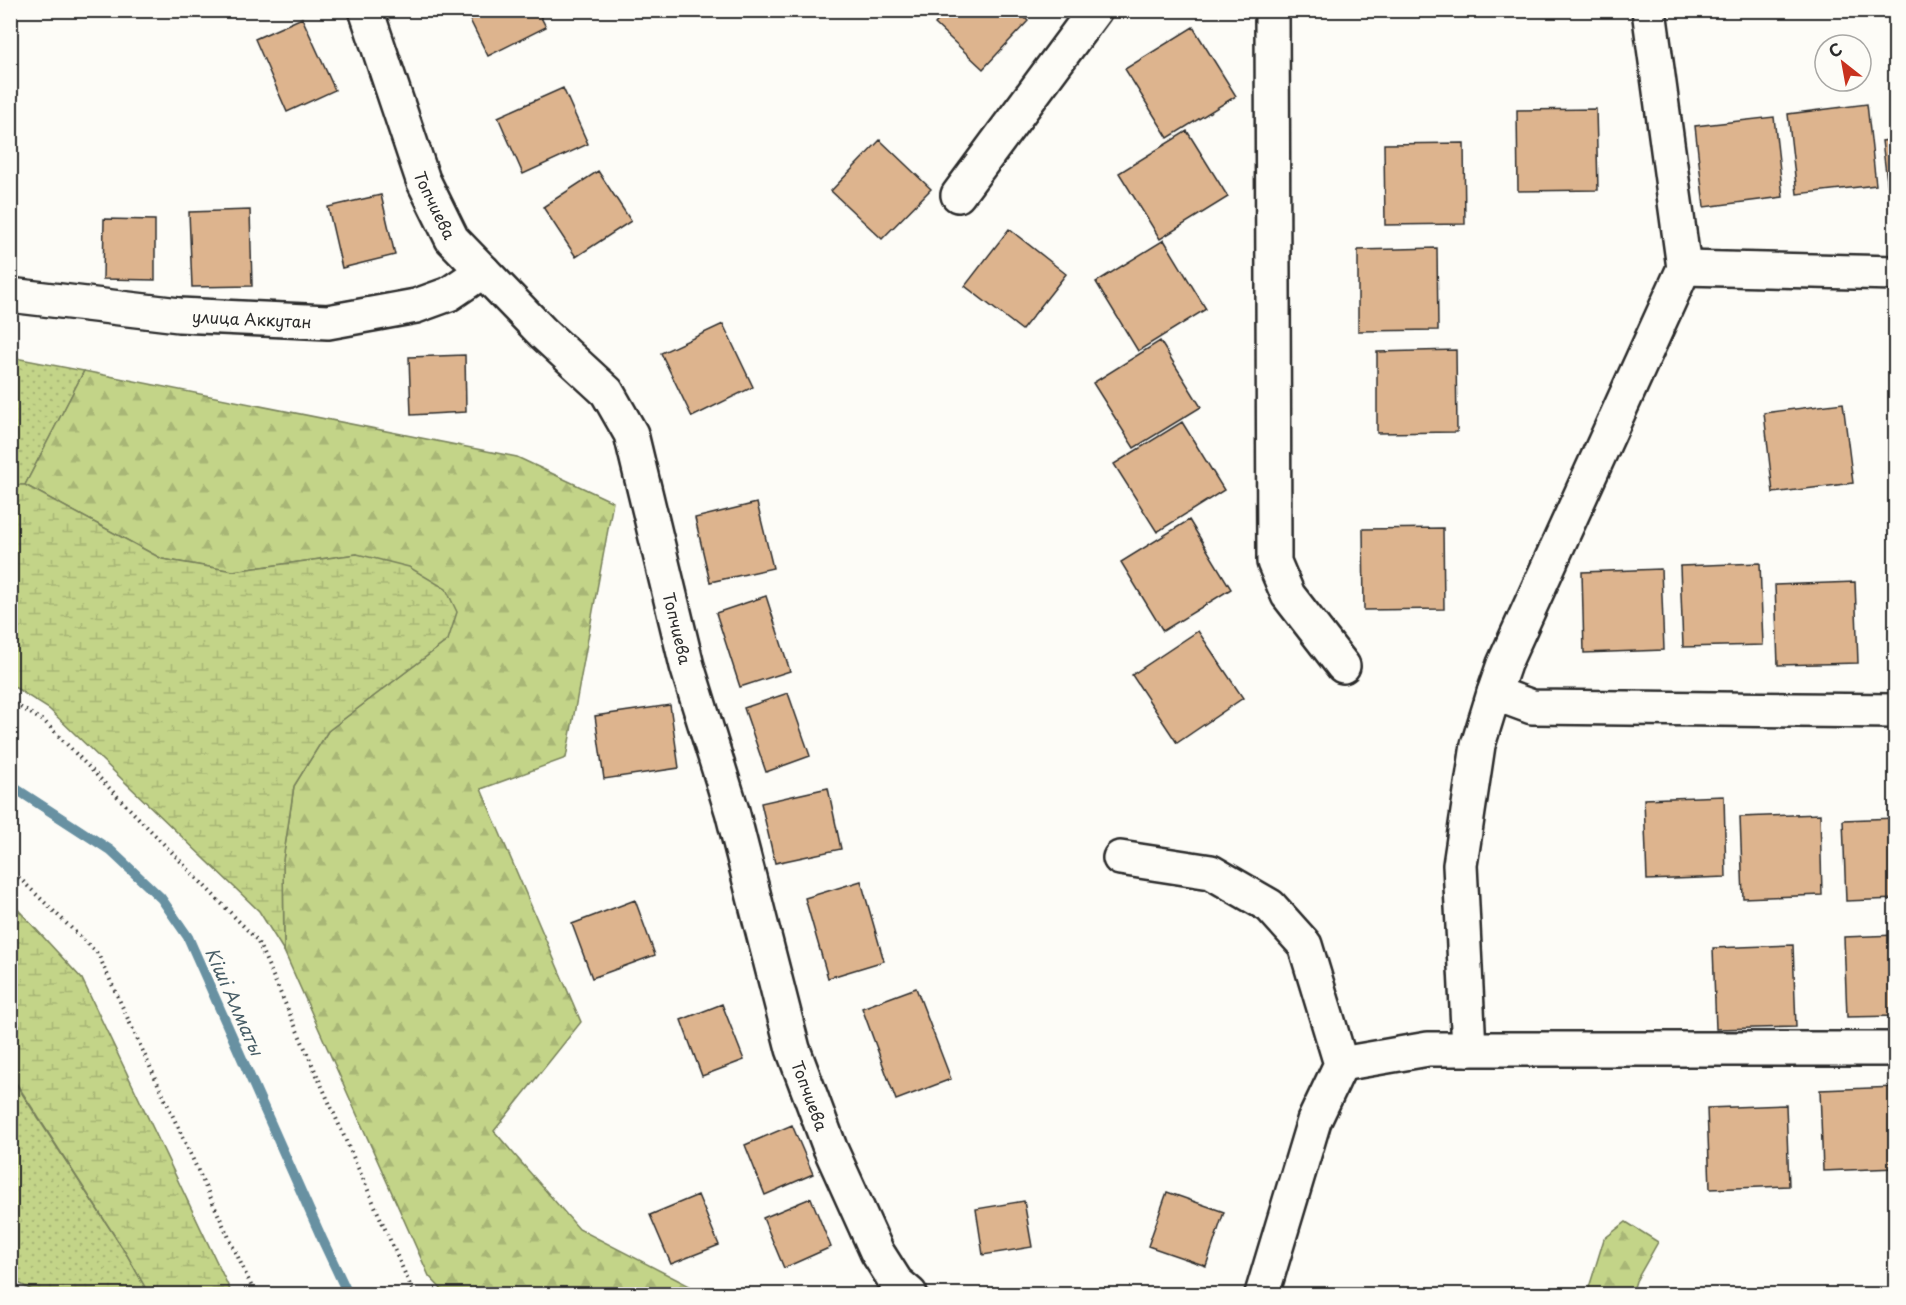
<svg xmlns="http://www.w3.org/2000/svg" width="1906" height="1305" viewBox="0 0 1906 1305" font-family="'Playpen Sans',sans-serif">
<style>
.grass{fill:url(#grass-dots);stroke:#77805a;stroke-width:1.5}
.forest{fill:url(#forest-firs);stroke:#77805a;stroke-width:1.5}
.wetland{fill:url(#wetland-marsh);stroke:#77805a;stroke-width:1.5}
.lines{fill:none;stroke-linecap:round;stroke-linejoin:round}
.stream{stroke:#6891a2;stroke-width:10}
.building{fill:#ddb48e;stroke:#2b2b2b;stroke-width:1.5}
.minor-casing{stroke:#2b2b2b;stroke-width:38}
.path{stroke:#2b2b2b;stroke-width:4;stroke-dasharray:1.5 4.5;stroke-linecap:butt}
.minor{stroke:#fdfcf7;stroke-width:33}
.labels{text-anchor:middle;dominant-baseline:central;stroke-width:6;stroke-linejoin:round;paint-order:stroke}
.street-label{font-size:16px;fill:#2b2b2b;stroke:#fdfcf7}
.water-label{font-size:18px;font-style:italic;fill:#495e67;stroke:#fdfcf7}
</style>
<defs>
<pattern id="grass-dots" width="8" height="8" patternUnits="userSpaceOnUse" patternTransform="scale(1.5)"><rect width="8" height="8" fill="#c3d488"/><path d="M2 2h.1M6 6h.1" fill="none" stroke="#a8b676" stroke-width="1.8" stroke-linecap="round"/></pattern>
<pattern id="forest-firs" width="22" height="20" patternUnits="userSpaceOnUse" patternTransform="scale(1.5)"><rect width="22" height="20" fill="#c3d488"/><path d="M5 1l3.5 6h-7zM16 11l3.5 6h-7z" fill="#a8b676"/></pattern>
<pattern id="wetland-marsh" width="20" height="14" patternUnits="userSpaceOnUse" patternTransform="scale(1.5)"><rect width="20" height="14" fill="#c3d488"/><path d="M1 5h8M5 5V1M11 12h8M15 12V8" fill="none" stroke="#a8b676"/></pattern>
</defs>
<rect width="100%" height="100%" fill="#fdfcf7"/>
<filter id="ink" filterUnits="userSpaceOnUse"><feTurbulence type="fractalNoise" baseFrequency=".0167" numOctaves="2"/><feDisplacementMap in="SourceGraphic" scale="12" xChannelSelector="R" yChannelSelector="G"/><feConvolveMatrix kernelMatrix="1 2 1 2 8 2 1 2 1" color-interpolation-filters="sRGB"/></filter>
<g filter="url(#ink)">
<path class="grass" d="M10 357 84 371 25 485H11Z
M10 1075 127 1255 149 1294H39L11 1279Z"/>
<path class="forest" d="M84 371 517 457 613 502 566 758 481 789 581 1022 494 1131 579 1229 705 1294H446L429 1276 284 951 283 860 294 786 328 731 448 640 357 554 233 571 162 559 25 485Z
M1626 1222 1658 1242 1636 1281 1632 1294H1587L1604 1239Z"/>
<path class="wetland" d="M11 485H25L162 559 233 571 357 554 409 567 446 589 457 612 448 640 328 731 294 786 283 860 284 951 259 911 49 709 11 685Z
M11 902 82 979 232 1294H149L127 1255 11 1075Z"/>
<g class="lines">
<path class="stream" d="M10 785 110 850 161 898 188 937 323 1241 348 1294"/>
</g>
<path class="building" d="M465 10H537L546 27 488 56Z
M948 10H1017L1028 21 983 69 935 24Z
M302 18 335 90 287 112 255 39Z
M1193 27 1236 96 1168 138 1125 69Z
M563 88 588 144 523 174 498 117Z
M1867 104 1876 185 1797 194 1788 114Z
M1596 109 1598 190 1518 191 1517 110Z
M1774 117 1783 197 1704 207 1695 126Z
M1187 131 1228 197 1160 239 1119 173Z
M1896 139V221H1892L1882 141Z
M880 140 931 189 882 239 831 191Z
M1464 143 1465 224 1385 225 1384 144Z
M598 171 631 221 576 257 543 207Z
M381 195 395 255 342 268 328 207Z
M250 210 252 286 192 287 189 212Z
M104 219 155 220V280L103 279Z
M1009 229 1066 274 1022 330 965 286Z
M1164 240 1206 309 1138 351 1096 282Z
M1437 248 1438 330 1358 331V250Z
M723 324 753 387 692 417 661 353Z
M1160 341 1201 407 1134 448 1093 383Z
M1456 350 1457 432 1377 433V352Z
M465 355 466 412 411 415 409 357Z
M1843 403 1853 483 1773 493 1764 413Z
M1182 422 1224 490 1157 532 1114 464Z
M757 503 773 568 710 582 695 518Z
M1189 520 1231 589 1163 631 1121 562Z
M1443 528 1444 609 1364 610 1363 529Z
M1760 563 1763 645 1683 647 1680 566Z
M1661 569 1664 650 1584 653 1582 572Z
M1855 582 1858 663 1778 665 1775 585Z
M766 596 790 671 740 687 716 613Z
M1198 631 1243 698 1177 743 1132 675Z
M788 693 810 756 766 772 744 708Z
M670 705 679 768 604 779 595 716Z
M828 788 841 849 775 863 761 803Z
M1724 796 1726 877 1647 880 1644 799Z
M1820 814 1822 895 1743 898 1740 817Z
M1896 818V899L1846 901 1843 820Z
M861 881 884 961 828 978 805 898Z
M635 900 655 955 592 978 572 924Z
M1896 935V1016L1847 1017 1844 937Z
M1793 945 1796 1027 1716 1029 1713 948Z
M916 988 951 1079 896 1100 862 1008Z
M722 1004 744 1060 702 1076 681 1020Z
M1896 1087V1168L1823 1171 1820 1090Z
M1786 1105 1789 1186 1710 1189 1707 1108Z
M792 1125 813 1174 765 1195 745 1145Z
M1167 1192 1224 1212 1206 1266 1148 1246Z
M698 1195 719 1245 671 1264 650 1215Z
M811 1198 831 1247 784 1268 763 1218Z
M1024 1201 1032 1247 983 1255 976 1209Z"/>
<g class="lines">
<g class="minor-casing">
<g id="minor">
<path id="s1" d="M366 10 423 180 452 239 543 333 607 392 631 434 687 666 732 811 793 1049 830 1148 877 1252 896 1282 910 1294"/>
<path d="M1272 10 1274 562 1288 595 1343 666"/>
<path d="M1649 10 1684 268 1504 664 1494 693 1532 707 1896 711"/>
<path d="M958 195 1095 10"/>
<path d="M1684 268 1896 273"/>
<path id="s2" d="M10 295 179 315 328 322 416 306 449 294 483 271"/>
<path d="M1120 858 1211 872 1270 906 1305 945 1341 1064 1314 1121 1262 1294"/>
<path d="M1469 1049 1460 865 1478 745 1494 693"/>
<path d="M1341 1064 1428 1049H1896"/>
</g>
</g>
<path class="path" d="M10 701 45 722 257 940 414 1294
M10 869 98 954 255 1294"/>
<use href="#minor" class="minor"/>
</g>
</g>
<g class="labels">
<g class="street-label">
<text stroke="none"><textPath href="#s1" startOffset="207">Топчиева</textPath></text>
<text stroke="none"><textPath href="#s2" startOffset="243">улица Аккутан</textPath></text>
<text stroke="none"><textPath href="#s1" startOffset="711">Топчиева</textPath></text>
<text stroke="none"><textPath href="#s1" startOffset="1197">Топчиева</textPath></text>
</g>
<g class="water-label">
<text transform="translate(235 1001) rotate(66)">Кіші Алматы</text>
</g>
</g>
<rect width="1906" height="1305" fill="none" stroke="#fdfcf7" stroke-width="36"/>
<rect x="18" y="18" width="1870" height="1269" fill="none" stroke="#2b2b2b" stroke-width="2" filter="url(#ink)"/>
<g transform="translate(1843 63) rotate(329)"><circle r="28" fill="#fdfcf7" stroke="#a9a8a5" stroke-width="1.5"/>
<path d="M0-4.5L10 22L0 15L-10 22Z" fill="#c8321e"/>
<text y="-9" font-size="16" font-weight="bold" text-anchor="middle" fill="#2b2b2b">С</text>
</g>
</svg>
